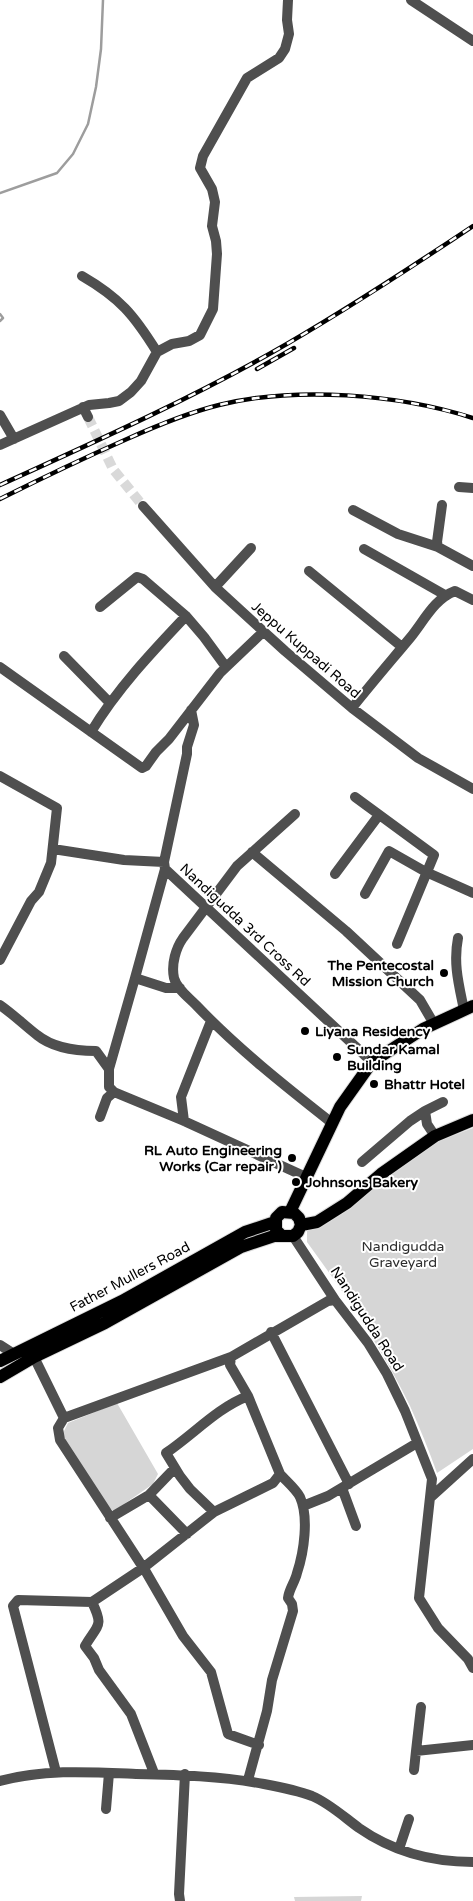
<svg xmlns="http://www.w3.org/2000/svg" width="473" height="1901" viewBox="0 0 473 1901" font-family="'Varela Round',sans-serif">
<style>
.green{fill:#d6d6d6}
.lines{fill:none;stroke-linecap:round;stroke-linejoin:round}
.stream{stroke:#9d9d9d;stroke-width:2.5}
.minor-tunnel{stroke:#d9d9d9;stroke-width:10;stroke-dasharray:10 5;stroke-linecap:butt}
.major-casing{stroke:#dbdbdb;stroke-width:14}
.minor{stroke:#4f4f4f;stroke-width:10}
.major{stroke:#000;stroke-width:12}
.rail-casing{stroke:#000;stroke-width:4.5}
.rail{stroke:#fff;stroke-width:2.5;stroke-dasharray:8;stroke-linecap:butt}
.poi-dot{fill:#000;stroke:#fff;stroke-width:2}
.labels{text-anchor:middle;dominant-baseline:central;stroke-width:4;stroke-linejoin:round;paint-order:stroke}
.street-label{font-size:14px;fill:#000;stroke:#fff}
.poi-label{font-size:14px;font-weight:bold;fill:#000;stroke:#fff;text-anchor:start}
.park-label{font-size:14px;fill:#2d2d2d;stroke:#fff}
</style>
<rect width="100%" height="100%" fill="#fff"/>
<path class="green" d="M473 1128V1449L437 1473C429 1451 420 1428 410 1406 382 1348 345 1294 307 1242V1231L328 1219 431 1144Z
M117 1403 158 1474 153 1484 114 1511 106 1506 62 1435 68 1423Z
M362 1896 361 1901H295L294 1897Z"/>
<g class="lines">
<path class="stream" d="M0 193 57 173 73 154 88 124 96 87 101 49 103 0
M0 314 3 318 0 321"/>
<path class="minor-tunnel" d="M88 417 113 469 143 506"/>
<g class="major-casing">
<path id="major" d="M290 1212 340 1107 372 1062 423 1029 473 1006
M301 1225 317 1222 347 1203 381 1174 435 1136 473 1120
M0 1361 122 1301 245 1232 275 1222
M0 1377 34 1357 105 1323 241 1247 274 1236H293L298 1232 301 1225 299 1218 294 1213 282 1212 276 1218V1230L282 1236"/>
</g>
<path class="minor" d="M411 0 473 41
M82 276C120 298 134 315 157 352
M83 407 88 417
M0 415 14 439
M0 445 89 405 109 403 119 401 131 392 141 381 157 352 172 344 189 341 200 335 213 309 217 254 216 241 212 226 215 202 212 189 200 168 203 156 247 78 279 58 285 49 289 34 287 20 288 0
M459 487 473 488
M442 505 437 542 438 547 473 566
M143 506 215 587 285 651 352 708 418 758 473 789
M353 510 398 534 438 547
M364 549 445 595
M309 571 402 647
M215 587 251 548
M100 607 137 577 143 579 186 616 204 637 226 667
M64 656 110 703
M0 667 142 768 146 766 156 752 169 739 220 673 263 632
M352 708C371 684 390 662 410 638 424 621 434 599 455 591L473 600
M91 732C117 689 151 653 186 616
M0 776 57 808 51 863 39 892 31 901 0 960
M355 797 434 855 397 944
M295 814 237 866 183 938C176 948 171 964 174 978 177 989 188 997 196 1005 237 1048 285 1086 332 1123
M53 849 124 860 164 862
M252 852 346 931 420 1000 434 1024
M165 869 372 1062
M335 874 379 815
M365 894 389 851 426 872 473 893
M458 938C453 964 459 985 464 1010
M135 978 165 869 164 862 187 754V747L194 725 191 710
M180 988H166L135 978 109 1069V1087L114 1092 184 1121 306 1177
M0 1005C13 1014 24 1025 37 1035 53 1048 76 1051 96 1051L109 1069
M100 1117 107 1098 114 1092
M184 1121 181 1097 211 1021
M435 1136 427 1124 425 1111 443 1102
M362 1162 410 1121 425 1111
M293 1236 335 1300 368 1343 387 1374 405 1411 432 1479 419 1598 438 1628 468 1659 473 1668
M271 1332 349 1484
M0 1345 14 1354
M34 1357 64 1418
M231 1357 64 1418 58 1428 60 1440 146 1572 183 1636 211 1672 228 1734 259 1745
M342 1488 356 1526
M149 1495 187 1534
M431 1497 473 1459
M303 1506 328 1496 417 1443
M214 1512 190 1489 180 1476 166 1453C194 1434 217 1408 248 1396
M110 1518 149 1495 175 1468
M92 1602C104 1627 98 1624 85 1646L94 1658 99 1670 131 1714 154 1773
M421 1707 416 1751 473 1745
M414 1770 416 1751
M56 1772 13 1606 18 1600 92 1602 143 1568 214 1512 273 1483 280 1474 248 1396 230 1365 231 1357 328 1301 335 1300
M248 1780 267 1711 272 1680 293 1611 292 1604 288 1598C289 1589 295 1582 297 1573 304 1552 309 1517 300 1497 296 1489 286 1481 280 1474
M0 1781C44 1769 90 1772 136 1774 179 1775 221 1776 264 1784 280 1787 296 1790 312 1796 329 1803 344 1817 359 1828 392 1851 432 1862 473 1862
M106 1809 109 1773
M399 1849 409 1819
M180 1901 179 1894 185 1774"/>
<use href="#major" class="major"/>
<g class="rail-casing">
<path id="rail" d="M257 369 294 348
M0 485C92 443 184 402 271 353 340 314 407 270 473 226
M0 499C42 478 84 458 127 439 156 426 187 413 219 405 296 386 398 394 473 418"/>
</g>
<use href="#rail" class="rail"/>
</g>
<g class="poi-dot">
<circle cx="444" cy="973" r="5"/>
<circle cx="305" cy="1031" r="5"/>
<circle cx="337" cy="1057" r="5"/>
<circle cx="374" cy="1084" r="5"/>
<circle cx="292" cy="1158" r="5"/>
<circle cx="296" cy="1182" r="5"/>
</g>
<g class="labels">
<g class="street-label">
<text transform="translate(306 650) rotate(41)">Jeppu Kuppadi Road</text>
<text transform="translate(245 925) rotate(43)">Nandigudda 3rd Cross Rd</text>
<text transform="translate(130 1277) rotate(-28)">Father Mullers Road</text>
<text transform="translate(367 1319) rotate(57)">Nandigudda Road</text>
</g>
<g class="poi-label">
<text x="434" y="965" text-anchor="end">The Pentecostal<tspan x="434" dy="16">Mission Church</tspan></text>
<text x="315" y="1031">Liyana Residency</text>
<text x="347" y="1049">Sundar Kamal<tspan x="347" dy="16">Building</tspan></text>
<text x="384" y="1084">Bhattr Hotel</text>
<text x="282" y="1150" text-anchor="end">RL Auto Engineering<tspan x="282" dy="16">Works (Car repair )</tspan></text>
<text x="306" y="1182">Johnsons Bakery</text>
</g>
<g class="park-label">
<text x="403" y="1246">Nandigudda<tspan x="403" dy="16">Graveyard</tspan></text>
</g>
</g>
</svg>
